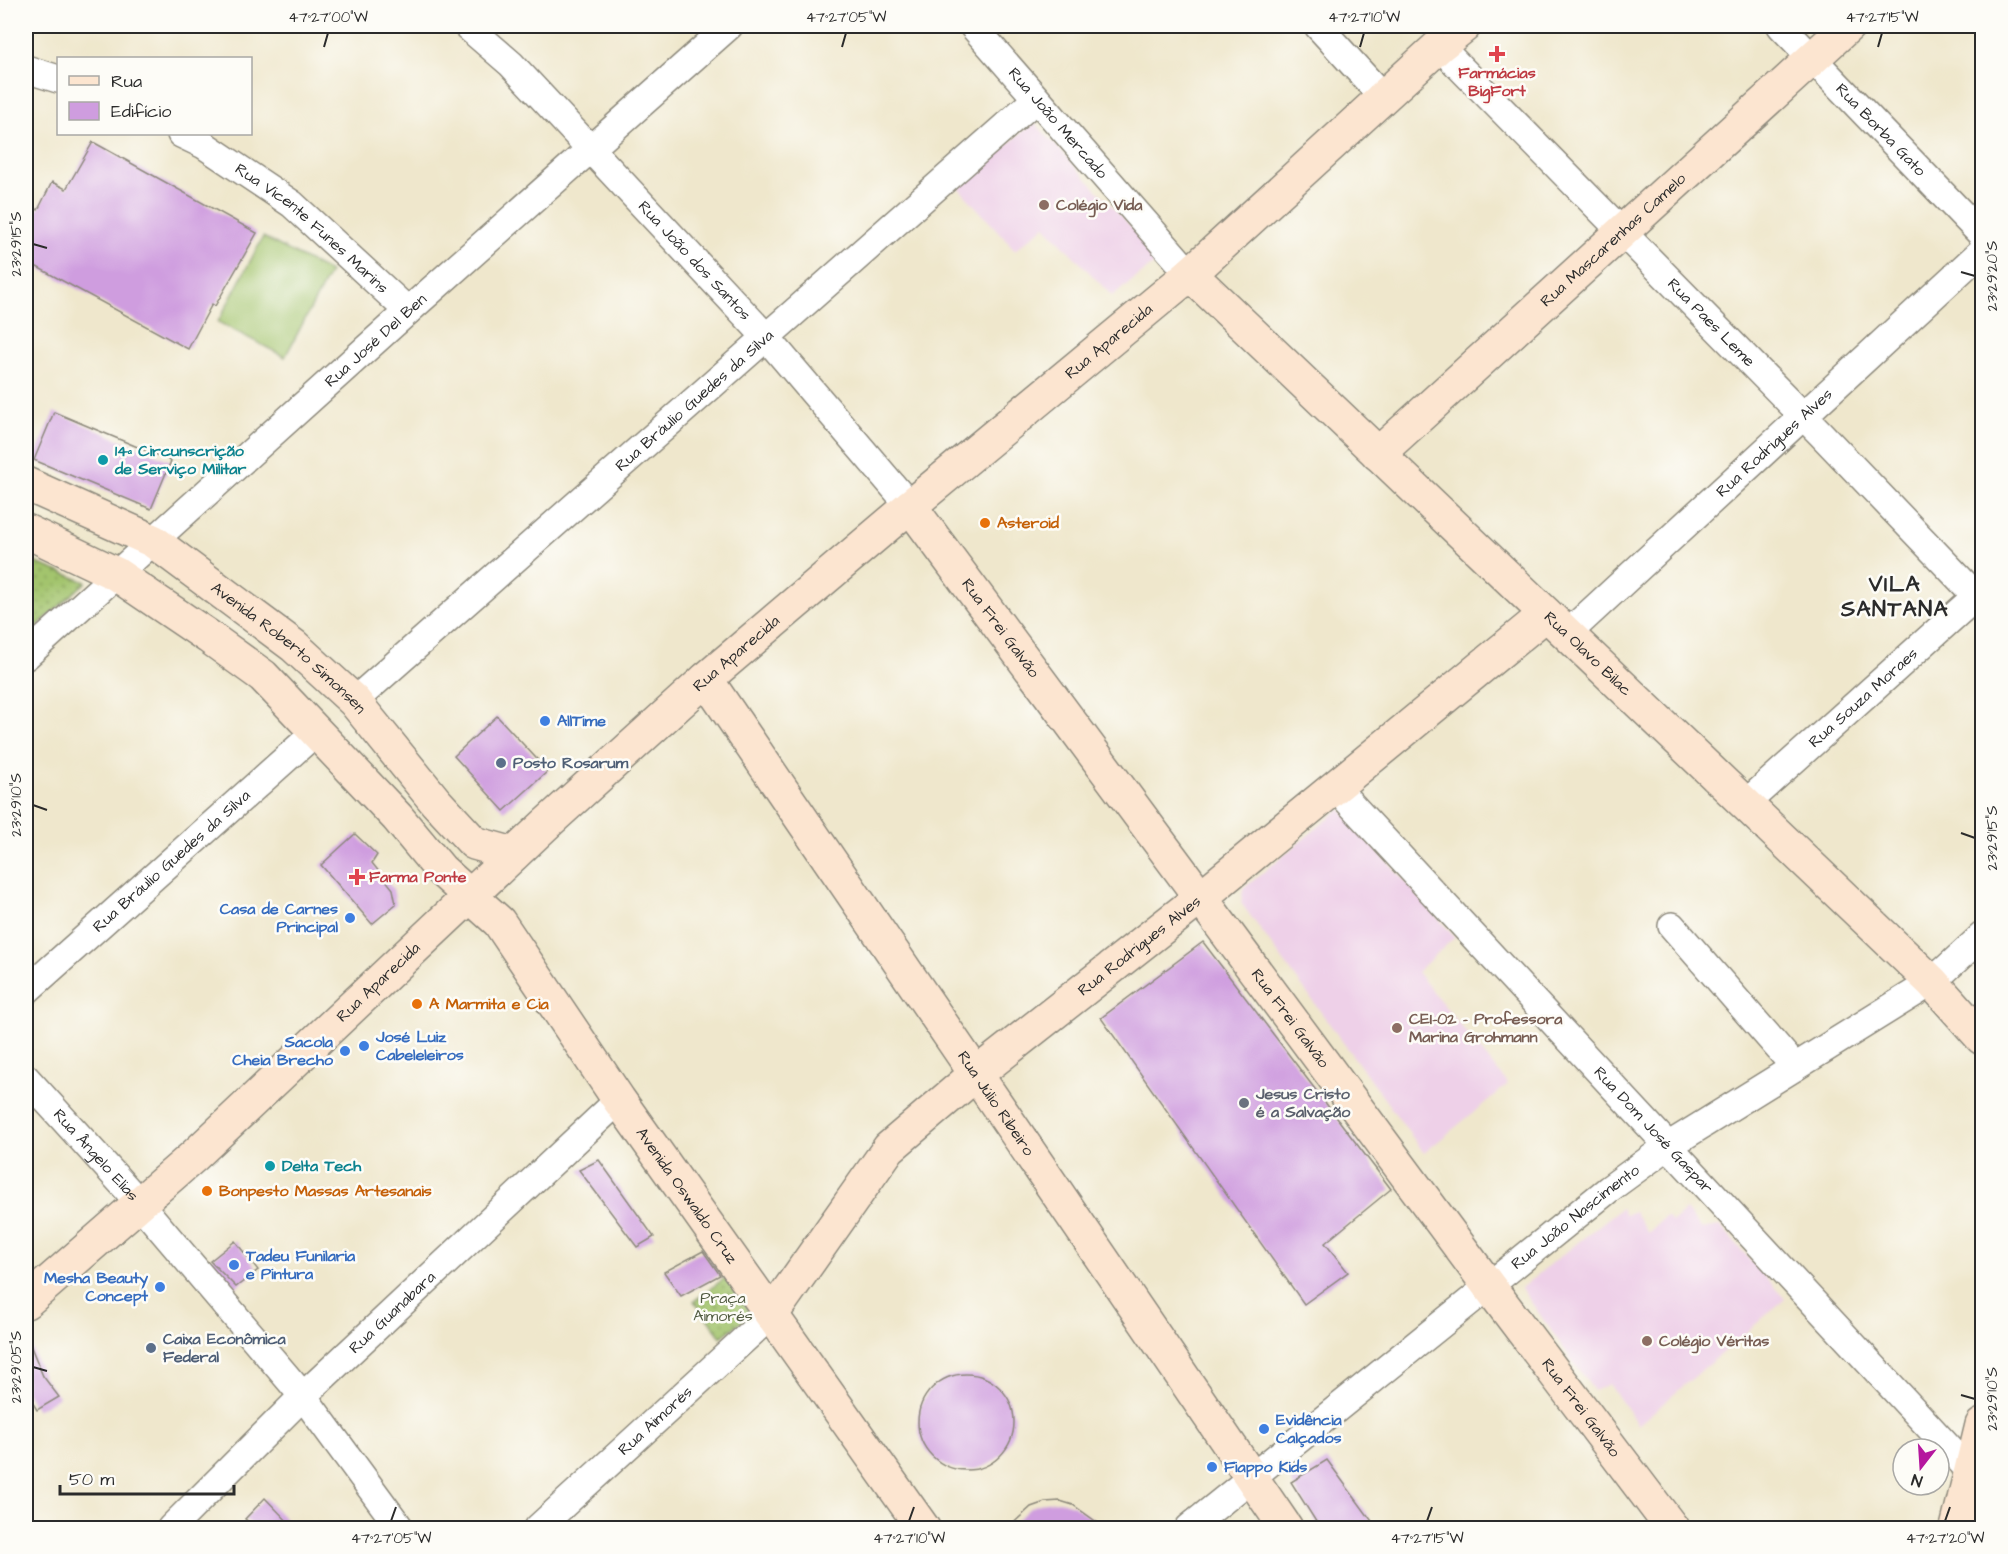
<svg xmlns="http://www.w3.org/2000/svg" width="2008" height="1554" viewBox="0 0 2008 1554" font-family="'Architects Daughter',sans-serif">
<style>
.built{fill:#eed0e8}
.grass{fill:url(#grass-dots);stroke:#67784c;stroke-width:1.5}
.garden{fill:#a3c46d;stroke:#67784c;stroke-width:1.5}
.building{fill:#cf9ddf}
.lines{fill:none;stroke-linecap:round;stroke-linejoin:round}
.street-casing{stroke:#8d897c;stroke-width:30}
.secondary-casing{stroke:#8d897c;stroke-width:36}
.street{stroke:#fff;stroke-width:27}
.secondary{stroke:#fce5d0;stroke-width:33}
.ticks{fill:none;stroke:#2b2b2b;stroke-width:2}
.health-dot{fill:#e0444e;stroke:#fdfcf7;stroke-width:2}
.education-dot{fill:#8d6e63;stroke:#fdfcf7;stroke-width:2}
.culture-dot{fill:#0f9aa8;stroke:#fdfcf7;stroke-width:2}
.food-dot{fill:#e8710a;stroke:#fdfcf7;stroke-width:2}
.shop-dot{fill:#3f7fe0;stroke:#fdfcf7;stroke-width:2}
.service-dot{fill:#5c6f8a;stroke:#fdfcf7;stroke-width:2}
.worship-dot{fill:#6b7280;stroke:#fdfcf7;stroke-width:2}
.labels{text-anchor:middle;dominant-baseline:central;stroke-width:5;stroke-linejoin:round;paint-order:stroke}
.health-label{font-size:16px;font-weight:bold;fill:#be3a42;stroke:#fdfcf7}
.street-label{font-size:16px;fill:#2b2b2b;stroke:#fdfcf7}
.education-label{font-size:16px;font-weight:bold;fill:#785e54;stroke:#fdfcf7;text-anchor:start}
.culture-label{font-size:16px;font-weight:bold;fill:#0d838f;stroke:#fdfcf7;text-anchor:start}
.food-label{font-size:16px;font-weight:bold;fill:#c56008;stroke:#fdfcf7;text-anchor:start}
.shop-label{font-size:16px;font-weight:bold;fill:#366cbe;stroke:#fdfcf7;text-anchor:start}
.service-label{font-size:16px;font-weight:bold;fill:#4e5e75;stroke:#fdfcf7;text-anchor:start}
.worship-label{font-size:16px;font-weight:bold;fill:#5b616d;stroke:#fdfcf7;text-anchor:start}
.park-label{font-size:16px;fill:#4f593f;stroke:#fdfcf7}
.district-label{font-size:22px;font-weight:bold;letter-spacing:1.5px;fill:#2b2b2b;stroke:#fdfcf7}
.neatline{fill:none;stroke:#2b2b2b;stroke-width:2}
.ticks-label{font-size:15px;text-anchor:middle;fill:#2b2b2b}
</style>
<defs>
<pattern id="grass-dots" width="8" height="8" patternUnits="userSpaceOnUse" patternTransform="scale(1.5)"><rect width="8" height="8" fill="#a3c46d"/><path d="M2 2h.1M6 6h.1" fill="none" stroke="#859f5a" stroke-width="1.8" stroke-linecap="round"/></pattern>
</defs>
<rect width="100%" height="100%" fill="#fdfcf7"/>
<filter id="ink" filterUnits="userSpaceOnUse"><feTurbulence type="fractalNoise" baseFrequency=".0167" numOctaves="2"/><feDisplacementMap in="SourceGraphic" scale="12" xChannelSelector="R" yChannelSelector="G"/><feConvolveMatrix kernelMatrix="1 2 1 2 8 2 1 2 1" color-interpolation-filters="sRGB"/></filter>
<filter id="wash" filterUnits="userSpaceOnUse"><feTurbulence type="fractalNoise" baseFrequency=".008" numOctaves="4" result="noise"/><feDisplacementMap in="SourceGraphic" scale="24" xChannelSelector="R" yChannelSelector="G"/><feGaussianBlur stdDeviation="1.35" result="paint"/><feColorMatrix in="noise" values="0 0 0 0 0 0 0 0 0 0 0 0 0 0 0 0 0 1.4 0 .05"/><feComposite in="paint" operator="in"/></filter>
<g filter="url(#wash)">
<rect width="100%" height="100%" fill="#efe7cc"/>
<path class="built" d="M1034 122 1161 259 1112 296 1045 226 1015 250 956 185 989 161Z
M1340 809 1455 937 1417 972 1508 1084 1424 1153 1241 903 1243 889Z
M1621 1208 1625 1215 1634 1211 1648 1233 1666 1216 1672 1222 1686 1210 1701 1229 1720 1226 1785 1299 1638 1425 1609 1384 1594 1391 1521 1288Z"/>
<path class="grass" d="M26 559 86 582 26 636Z
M725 1278 752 1314 721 1337 694 1301Z"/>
<path class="garden" d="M263 237 330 272 285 357 218 322Z"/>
<g id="blocks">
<path class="building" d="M93 142 257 233 215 306 212 304 188 349 26 261V203L38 210 52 182 66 189Z
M54 412 171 461 151 509 34 460Z
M497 716 548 771 504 811 454 756Z
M355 834 377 855 372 863 393 889 396 904 372 924 321 865Z
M1203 942 1391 1189 1325 1243 1348 1272 1304 1304 1101 1018Z
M599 1160 654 1237 637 1247 579 1170Z
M235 1241 258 1270 236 1287 210 1261Z
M703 1251 720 1275 681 1296 664 1272Z
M26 1335 43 1376 59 1397 37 1410 26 1392Z
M918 1422a48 48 0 1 1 96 0a48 48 0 1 1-96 0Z
M1327 1460 1377 1528H1320L1291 1482Z
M265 1498 294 1528H256L245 1519Z
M1060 1501 1073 1505 1105 1528H1008L1031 1507 1045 1502Z"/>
</g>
</g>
<g filter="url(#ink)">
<use href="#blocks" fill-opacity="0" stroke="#8d897c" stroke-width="1.5"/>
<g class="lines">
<g class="street-casing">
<g id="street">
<path id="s1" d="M467 26 511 64 766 337 910 506"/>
<path id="s2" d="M973 26 1190 274"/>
<path d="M1318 26 1383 97"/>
<path id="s3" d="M1781 26 1982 235"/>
<path id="s4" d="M1439 46 1821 434 1982 602"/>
<path d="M26 69 58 79"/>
<path id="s5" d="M181 134 204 145 292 204 408 311"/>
<path id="s6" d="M1567 634 1982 251"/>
<path id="s7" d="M26 656 408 311 729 26"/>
<path id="s8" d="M354 701 1036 99"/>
<path id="s9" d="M1335 787 1971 1472"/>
<path id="s10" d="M1745 804 1982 591"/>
<path d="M1672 926 1795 1067"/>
<path id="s11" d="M26 991 317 731"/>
<path id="s12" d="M26 1078 127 1189 303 1396 400 1528"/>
<path id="s13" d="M171 1528 303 1396 619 1100"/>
<path id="s14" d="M538 1528 772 1314"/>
<path id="s15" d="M1189 1528 1609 1189 1668 1146 1932 982 1982 936"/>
</g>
</g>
<g class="secondary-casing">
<g id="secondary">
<path id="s16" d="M1190 274 1932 982 1982 1038"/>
<path id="s17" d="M1378 454 1848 26"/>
<path id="s18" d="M26 484 153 541 294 646 354 701 436 802 474 843 514 854"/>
<path id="s19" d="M910 506 1488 1285 1672 1528"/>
<path id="s20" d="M26 531 116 574 209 637 263 676 397 817 441 870 499 922 619 1100 923 1528"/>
<path id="s21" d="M706 679 1286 1528"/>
<path id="s22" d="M26 1302 194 1156 545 825 706 679 910 506 1190 274 1439 46 1464 26"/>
<path id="s23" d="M772 1314 889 1148 970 1079 1200 898 1546 614"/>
<path d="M1957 1528 1982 1425"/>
</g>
</g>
<use href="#street" class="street"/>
<use href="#secondary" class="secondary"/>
</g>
</g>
<path class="ticks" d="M324 47 328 33M842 47 846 33M1360 47 1364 33M1878 47 1882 33M33 244 47 248M1961 272 1975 276M33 805 47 810M1961 833 1975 838M33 1367 47 1371M1961 1395 1975 1399M391 1521 396 1507M909 1521 914 1507M1427 1521 1432 1507M1945 1521 1950 1507"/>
<g class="health-dot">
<path d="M1494 45h6v6h6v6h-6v6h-6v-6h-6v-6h6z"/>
<path d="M354 868h6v6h6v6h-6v6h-6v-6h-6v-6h6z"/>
</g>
<g class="education-dot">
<circle cx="1044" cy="205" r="6"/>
<circle cx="1397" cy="1028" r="6"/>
<circle cx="1647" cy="1341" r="6"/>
</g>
<g class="culture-dot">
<circle cx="103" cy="460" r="6"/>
<circle cx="270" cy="1166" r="6"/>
</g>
<g class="food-dot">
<circle cx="985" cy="523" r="6"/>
<circle cx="417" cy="1004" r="6"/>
<circle cx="207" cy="1191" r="6"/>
</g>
<g class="shop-dot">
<circle cx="545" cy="721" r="6"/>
<circle cx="350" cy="918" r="6"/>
<circle cx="364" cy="1046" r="6"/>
<circle cx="345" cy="1051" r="6"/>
<circle cx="234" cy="1265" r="6"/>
<circle cx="160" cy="1287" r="6"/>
<circle cx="1264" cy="1429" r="6"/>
<circle cx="1212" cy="1467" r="6"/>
</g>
<g class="service-dot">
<circle cx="501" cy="763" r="6"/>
<circle cx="151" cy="1348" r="6"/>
</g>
<circle class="worship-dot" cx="1244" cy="1103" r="6"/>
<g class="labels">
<g class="health-label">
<text x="1497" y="73">Farmácias<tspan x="1497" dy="18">BigFort</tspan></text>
<text x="369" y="877" text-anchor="start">Farma Ponte</text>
</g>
<g class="street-label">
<text stroke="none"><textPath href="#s2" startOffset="129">Rua João Mercado</textPath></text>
<text stroke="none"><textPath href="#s3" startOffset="144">Rua Borba Gato</textPath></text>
<text stroke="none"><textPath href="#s5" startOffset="162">Rua Vicente Funes Marins</textPath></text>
<text stroke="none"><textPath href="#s17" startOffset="318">Rua Mascarenhas Camelo</textPath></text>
<text stroke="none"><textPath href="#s1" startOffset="327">Rua João dos Santos</textPath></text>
<text stroke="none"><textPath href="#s4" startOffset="388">Rua Paes Leme</textPath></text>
<text stroke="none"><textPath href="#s7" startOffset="471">Rua José Del Ben</textPath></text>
<text stroke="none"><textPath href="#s22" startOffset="1448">Rua Aparecida</textPath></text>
<text stroke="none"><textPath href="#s8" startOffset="454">Rua Bráulio Guedes da Silva</textPath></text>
<text stroke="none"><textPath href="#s6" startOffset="282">Rua Rodrigues Alves</textPath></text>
<text stroke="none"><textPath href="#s19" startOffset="152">Rua Frei Galvão</textPath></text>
<text stroke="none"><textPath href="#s18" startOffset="312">Avenida Roberto Simonsen</textPath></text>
<text stroke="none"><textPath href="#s22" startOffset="962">Rua Aparecida</textPath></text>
<text stroke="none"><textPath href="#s16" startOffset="550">Rua Olavo Bilac</textPath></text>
<text stroke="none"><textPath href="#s10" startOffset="159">Rua Souza Moraes</textPath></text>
<text stroke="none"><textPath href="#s11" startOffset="195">Rua Bráulio Guedes da Silva</textPath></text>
<text stroke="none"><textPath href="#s23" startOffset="525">Rua Rodrigues Alves</textPath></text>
<text stroke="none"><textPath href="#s22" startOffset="476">Rua Aparecida</textPath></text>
<text stroke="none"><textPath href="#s19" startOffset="638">Rua Frei Galvão</textPath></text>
<text stroke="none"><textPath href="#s21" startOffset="514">Rua Júlio Ribeiro</textPath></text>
<text stroke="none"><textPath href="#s9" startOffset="468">Rua Dom José Gaspar</textPath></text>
<text stroke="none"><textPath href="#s12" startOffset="104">Rua Ângelo Elias</textPath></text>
<text stroke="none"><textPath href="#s20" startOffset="952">Avenida Oswaldo Cruz</textPath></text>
<text stroke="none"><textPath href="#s15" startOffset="496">Rua João Nascimento</textPath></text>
<text stroke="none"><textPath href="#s13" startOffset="309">Rua Guanabara</textPath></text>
<text stroke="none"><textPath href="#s19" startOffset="1124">Rua Frei Galvão</textPath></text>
<text stroke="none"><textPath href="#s14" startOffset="159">Rua Aimorés</textPath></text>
</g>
<g class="education-label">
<text x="1056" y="205">Colégio Vida</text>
<text x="1409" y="1019">CEI-02 - Professora<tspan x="1409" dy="18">Marina Grohmann</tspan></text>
<text x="1659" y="1341">Colégio Véritas</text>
</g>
<g class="culture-label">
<text x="115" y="451">14ª Circunscrição<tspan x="115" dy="18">de Serviço Militar</tspan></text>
<text x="282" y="1166">Delta Tech</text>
</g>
<g class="food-label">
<text x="997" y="523">Asteroid</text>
<text x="429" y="1004">A Marmita e Cia</text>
<text x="219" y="1191">Bonpesto Massas Artesanais</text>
</g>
<g class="shop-label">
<text x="557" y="721">AllTime</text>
<text x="338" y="909" text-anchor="end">Casa de Carnes<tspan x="338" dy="18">Principal</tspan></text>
<text x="376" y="1037">José Luiz<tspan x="376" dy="18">Cabeleleiros</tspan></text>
<text x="333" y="1042" text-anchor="end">Sacola<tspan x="333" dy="18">Cheia Brecho</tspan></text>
<text x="246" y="1256">Tadeu Funilaria<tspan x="246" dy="18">e Pintura</tspan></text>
<text x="148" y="1278" text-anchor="end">Mesha Beauty<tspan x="148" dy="18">Concept</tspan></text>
<text x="1276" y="1420">Evidência<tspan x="1276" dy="18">Calçados</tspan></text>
<text x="1224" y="1467">Fiappo Kids</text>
</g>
<g class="service-label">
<text x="513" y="763">Posto Rosarum</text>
<text x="163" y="1339">Caixa Econômica<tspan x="163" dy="18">Federal</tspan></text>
</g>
<g class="worship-label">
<text x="1256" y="1094">Jesus Cristo<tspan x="1256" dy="18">é a Salvação</tspan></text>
</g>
<g class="park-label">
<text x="723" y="1298">Praça<tspan x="723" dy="18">Aimorés</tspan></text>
</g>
<g class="district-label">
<text x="1895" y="584">VILA<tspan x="1895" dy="25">SANTANA</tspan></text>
</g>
</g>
<rect width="2008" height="1554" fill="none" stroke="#fdfcf7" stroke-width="66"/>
<rect x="57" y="57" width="195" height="78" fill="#fdfcf7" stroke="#a9a8a5" stroke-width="1.5"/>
<rect x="69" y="76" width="30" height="9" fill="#fce5d0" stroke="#a9a8a5" stroke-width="1.5"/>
<text x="111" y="87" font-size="18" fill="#2b2b2b">Rua</text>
<rect x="69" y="102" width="30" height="18" fill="#cf9ddf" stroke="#a9a8a5" stroke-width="1.5"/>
<text x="111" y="117" font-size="18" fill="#2b2b2b">Edifício</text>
<g transform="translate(1921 1467) rotate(197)"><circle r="28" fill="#fdfcf7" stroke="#a9a8a5" stroke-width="1.5"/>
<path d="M0-4.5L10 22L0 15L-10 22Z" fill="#b5179e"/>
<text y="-9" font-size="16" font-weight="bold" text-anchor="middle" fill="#2b2b2b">N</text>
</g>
<path d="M60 1485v9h174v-9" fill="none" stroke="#2b2b2b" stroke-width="3"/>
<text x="69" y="1485" font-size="18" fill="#2b2b2b" stroke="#fdfcf7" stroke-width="4.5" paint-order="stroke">50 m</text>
<rect x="33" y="33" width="1942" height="1488" class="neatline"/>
<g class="ticks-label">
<text x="328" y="22">47°27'00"W</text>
<text x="846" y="22">47°27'05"W</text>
<text x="1364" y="22">47°27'10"W</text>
<text x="1882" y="22">47°27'15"W</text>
<text transform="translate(16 244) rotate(-90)" y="5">23°29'15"S</text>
<text transform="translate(1992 276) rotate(-90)" y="5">23°29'20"S</text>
<text transform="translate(16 805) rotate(-90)" y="5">23°29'10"S</text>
<text transform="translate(1992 838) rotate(-90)" y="5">23°29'15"S</text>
<text transform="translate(16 1367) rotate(-90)" y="5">23°29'05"S</text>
<text transform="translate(1992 1399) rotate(-90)" y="5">23°29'10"S</text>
<text x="391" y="1543">47°27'05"W</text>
<text x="909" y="1543">47°27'10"W</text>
<text x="1427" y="1543">47°27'15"W</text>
<text x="1945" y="1543">47°27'20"W</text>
</g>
</svg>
